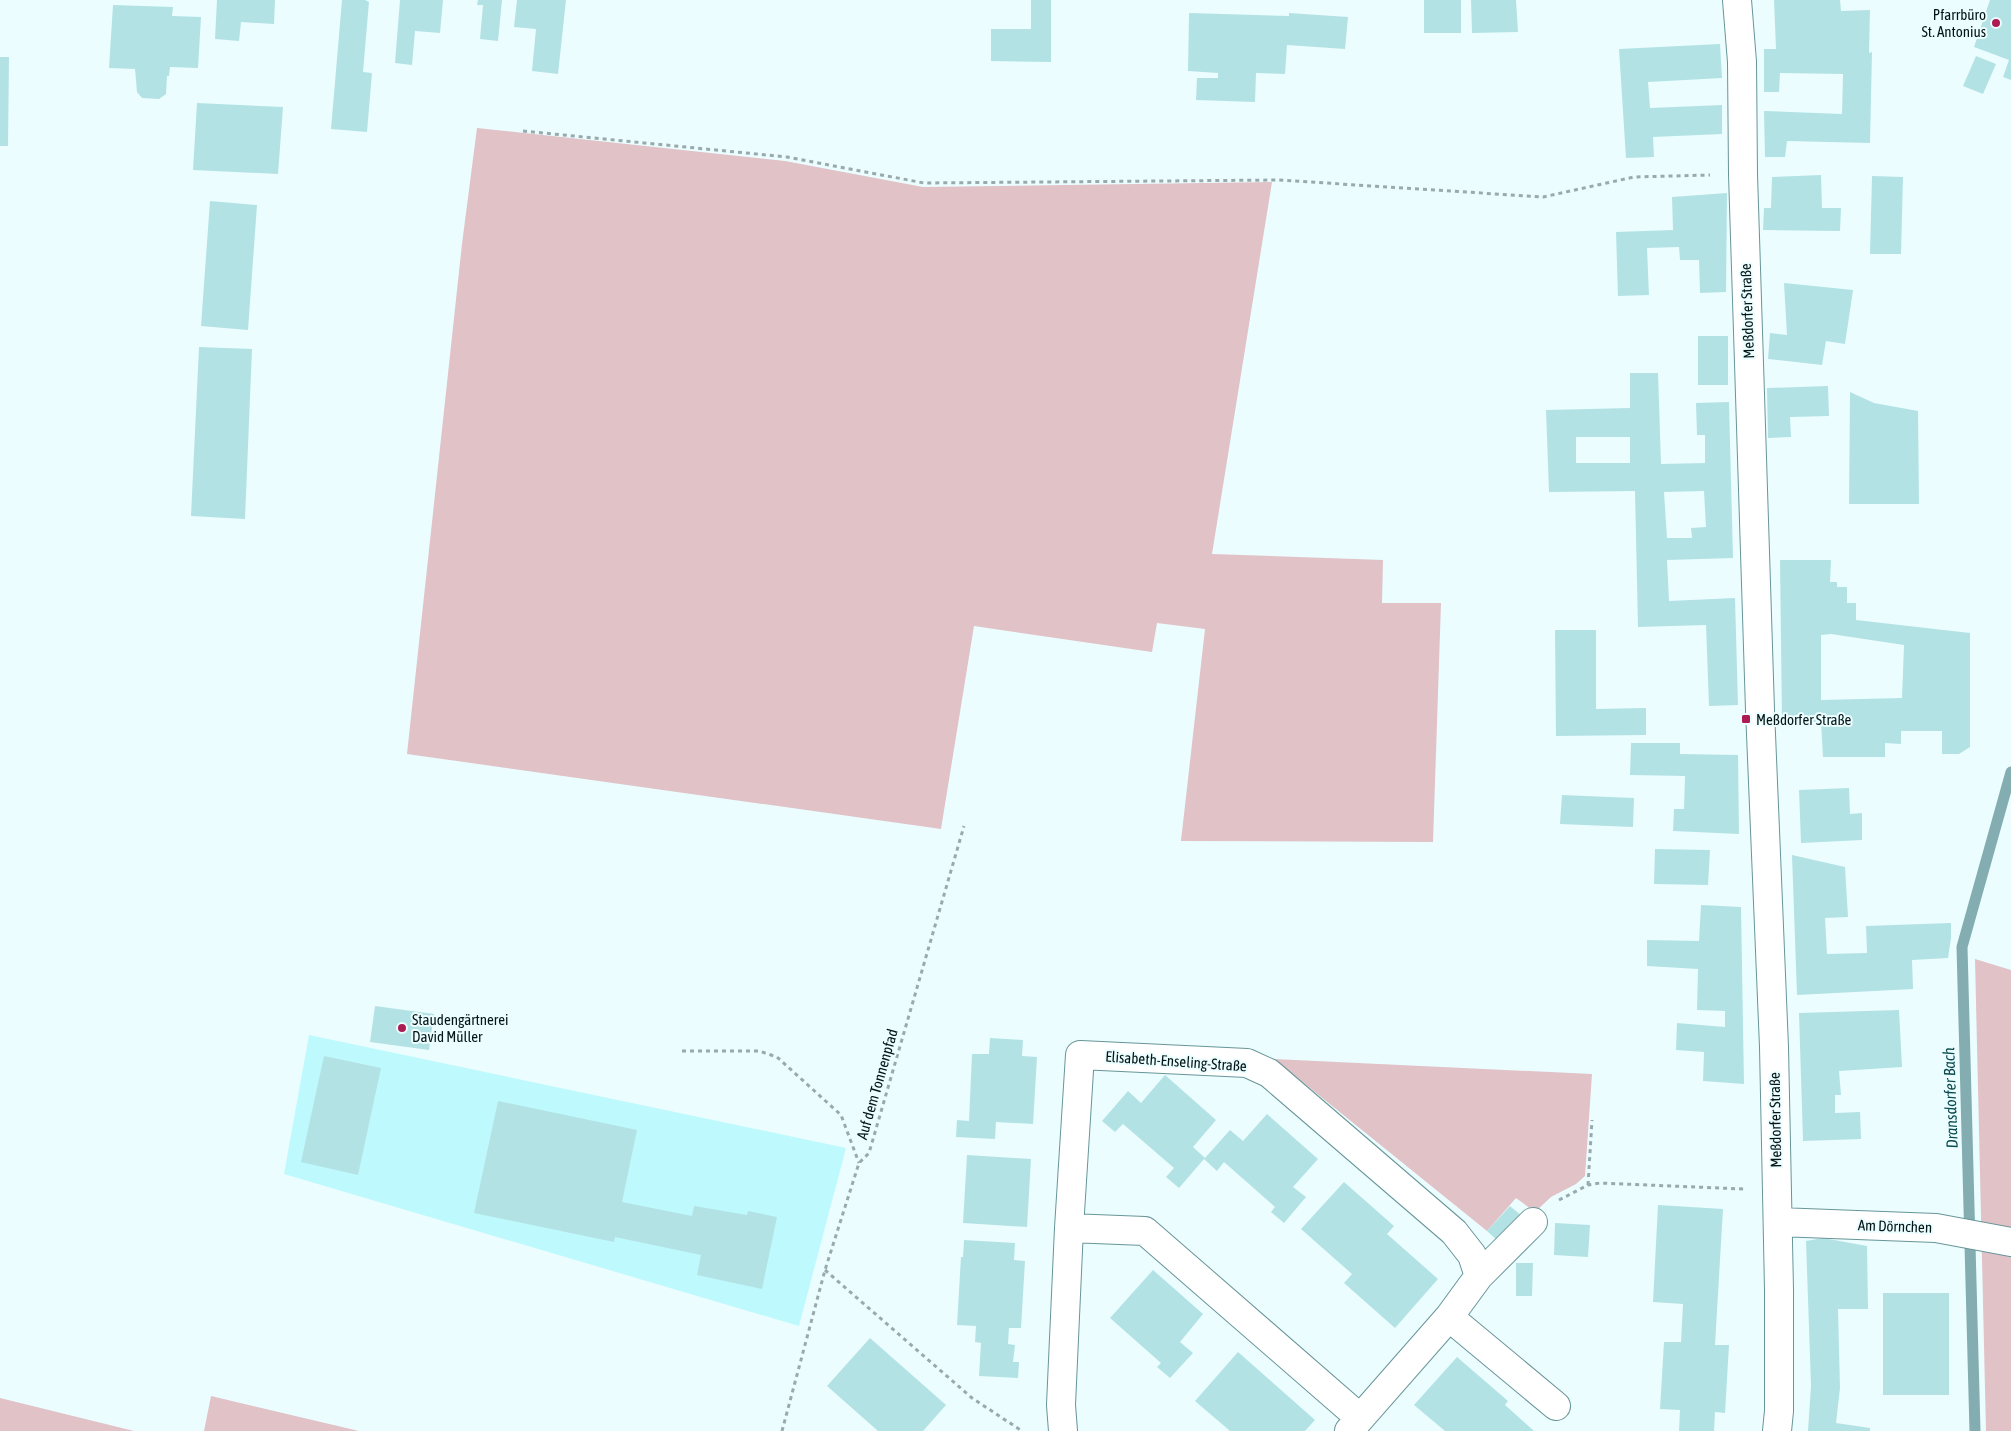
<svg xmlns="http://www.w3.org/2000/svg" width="2011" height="1431" viewBox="0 0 2011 1431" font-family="'Asap Condensed',sans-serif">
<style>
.built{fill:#bef9fd}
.green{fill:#e0c2c7}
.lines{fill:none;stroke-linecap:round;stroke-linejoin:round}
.stream{stroke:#83adb0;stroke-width:11}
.building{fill:#b3e2e5;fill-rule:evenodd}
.minor-casing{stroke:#689598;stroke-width:30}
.path{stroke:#99aaac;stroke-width:3;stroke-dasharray:4 4;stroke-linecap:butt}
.minor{stroke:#fff;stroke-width:28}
.poi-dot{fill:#ac1b52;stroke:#ebfdff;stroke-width:2}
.labels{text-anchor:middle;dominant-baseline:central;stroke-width:4;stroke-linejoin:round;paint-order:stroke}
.poi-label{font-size:15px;fill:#041516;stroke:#ebfdff;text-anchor:start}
.street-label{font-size:15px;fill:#041516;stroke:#ebfdff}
.water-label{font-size:16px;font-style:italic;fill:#0a4b4f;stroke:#ebfdff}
</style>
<rect width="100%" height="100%" fill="#ebfdff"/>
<path class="built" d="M309 1035 846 1148 799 1326 284 1174Z"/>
<path class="green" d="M477 128 785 161 923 187 1272 182 1212 554 1383 560 1382 603H1441L1433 842 1181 841 1205 629 1157 623 1152 652 974 626 941 829 407 754 462 244Z
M1975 959 2011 970V1431H1986Z
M1274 1059 1592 1074 1585 1176 1576 1184 1551 1197 1535 1212 1516 1198 1487 1231Z
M211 1396 359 1431H204Z
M0 1398 134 1431H0Z"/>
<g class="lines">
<path class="stream" d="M1975 1431 1962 947 2011 772"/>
</g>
<path class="building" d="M217 0H275L274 24 241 22 239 41 215 39Z
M342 0H365L369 2 363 72 372 73 367 132 331 129Z
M400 0H443L440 33 415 31 412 65 395 63Z
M478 0H502L498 41 480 39 483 5H477Z
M517 0H566L558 74 532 71 536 29 514 27Z
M1031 0H1051V62L991 61V29H1031Z
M1424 0H1461V33H1424Z
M1471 0H1516L1518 32 1472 33Z
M1774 0H1840L1841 11 1870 10 1869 53 1872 52 1870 143 1787 141 1785 157H1765L1764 111 1842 114 1843 74 1780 73 1779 92H1764V49H1776Z
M1990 0H2011V80L2003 77 2009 60 1974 47Z
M113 5 173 7 172 16 201 17 198 68 170 67 169 76H167L166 94 159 99 142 98 137 92 135 69 109 68Z
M1189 13 1289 16V13L1348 17 1345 49 1287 45 1285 74 1256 73 1255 102 1196 100 1197 78H1218V73L1188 71Z
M1720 44 1722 78 1648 82 1650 108 1722 105V134L1653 137 1654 157 1626 158 1619 49Z
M1976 56 1996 64 1983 94 1963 86Z
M0 57H9L8 146H0Z
M197 103 283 107 278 174 193 170Z
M1821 175 1822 208H1841L1840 231 1763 230 1764 208H1771L1772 177Z
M1872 176 1903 177 1901 254H1870Z
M1727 193 1726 292 1700 293 1699 260H1680L1679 247 1647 248 1649 295 1618 296 1616 232 1673 230 1672 197Z
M210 201 257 205 248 330 201 326Z
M1784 283 1853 290 1845 344 1826 341 1822 365 1768 359 1770 333 1787 335Z
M1698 336H1728V385H1698Z
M199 347 252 349 245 519 191 516Z
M1630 373H1658L1661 464 1705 463V435H1697L1696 403 1729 402 1733 558 1667 560 1669 601 1735 598 1738 705 1709 706 1706 625 1638 627 1635 491 1549 492 1546 410 1630 408ZM1576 437H1630V463H1576ZM1704 491 1706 527 1691 528 1692 538H1667L1664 492Z
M1828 386 1829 416 1790 417 1791 437 1768 438 1767 388Z
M1850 392 1874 403 1918 411 1919 504H1849Z
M1780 560H1831L1830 582H1837V587H1847V603H1856V620L1970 633V747L1959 754H1942V731H1901V744L1885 743V757H1823L1821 722H1782ZM1831 634 1904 645 1902 698 1821 700V635Z
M1555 630H1596V709L1646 708V735L1556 736Z
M1631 743H1680V754L1738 755 1739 834 1673 831 1674 809H1684L1685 776 1630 775Z
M1849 788 1850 814 1862 813V840L1801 843 1799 790Z
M1562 795 1634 798 1633 827 1560 824Z
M1655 849 1710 850 1708 885 1654 884Z
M1792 855 1845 867 1848 917 1825 918 1827 954 1867 953 1866 926 1951 923V938L1948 958 1912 960 1913 989 1797 995Z
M1701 905 1741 907 1744 1084 1703 1081 1704 1052 1676 1050 1677 1023 1725 1027V1011L1697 1010 1698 969 1647 966V940L1699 941Z
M375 1006 434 1014 429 1050 370 1042Z
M1899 1010 1902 1067 1839 1071 1841 1095H1835V1113L1860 1112 1861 1139 1803 1141 1799 1013Z
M990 1038 1023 1040 1022 1056 1037 1057 1033 1124 996 1122 995 1139 956 1137 957 1120 969 1121 972 1054H989Z
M324 1056 381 1068 358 1175 301 1162Z
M1165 1075 1216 1120 1193 1147 1205 1158 1230 1130 1243 1141 1267 1114 1318 1159 1293 1187 1306 1197 1284 1223 1271 1212 1275 1207 1224 1162 1217 1171 1204 1159 1179 1188 1166 1177 1174 1168 1123 1124 1115 1132 1102 1121 1128 1091 1141 1103Z
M498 1101 637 1130 622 1202 692 1216 694 1206 747 1215 748 1211 777 1217 762 1289 697 1275 701 1255 615 1237 614 1242 474 1213Z
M967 1155 1031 1159 1027 1227 963 1223Z
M1344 1182 1394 1226 1387 1234 1438 1279 1395 1328 1344 1283 1352 1274 1301 1229Z
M1658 1205 1723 1209 1715 1345H1729L1725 1413 1715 1412 1714 1431H1679L1680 1410 1660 1409 1664 1342H1681L1683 1304 1653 1302Z
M1510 1206 1523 1217 1500 1243 1487 1231Z
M1555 1223 1590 1225 1588 1257 1554 1255Z
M1823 1238 1867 1246 1868 1309H1838L1840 1388 1836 1423 1870 1428V1431H1808L1811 1386 1806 1241Z
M964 1240 1015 1243 1014 1260 1025 1261 1021 1328H1009L1008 1344 1015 1345 1013 1362H1019L1018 1378 979 1376 981 1343 975 1342 976 1326 957 1325 961 1257H963Z
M1516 1263H1533L1532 1296H1516Z
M1153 1270 1203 1314 1180 1342 1193 1353 1170 1378 1157 1367 1161 1363 1110 1318Z
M1883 1293H1949V1395H1883Z
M870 1338 946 1405 923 1431H878L827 1386Z
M1238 1352 1315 1420 1305 1431H1230L1195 1401Z
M1457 1357 1508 1401 1505 1405 1534 1431H1445L1414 1405Z"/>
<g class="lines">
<g class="minor-casing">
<path id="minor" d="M1737 0 1742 62 1743 174 1760 710 1774 1047 1779 1290V1411L1777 1431
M1778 1222 1936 1228 2011 1242
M1069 1228 1145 1231 1360 1418
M1479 1276 1533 1222
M1449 1317 1556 1406
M1063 1431 1061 1405 1069 1228 1080 1055 1247 1063 1269 1073 1454 1232 1472 1255 1479 1276 1449 1317 1349 1431"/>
</g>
<path class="path" d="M523 131 787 157 924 183 1279 180 1543 197 1634 177 1710 175
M682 1051H759L777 1057 841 1115 859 1163
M1588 1185 1592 1120
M1559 1200 1588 1185 1600 1183 1744 1189
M825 1270 972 1398 1022 1431
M782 1431 825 1270 859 1163 869 1153 964 826"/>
<use href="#minor" class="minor"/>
</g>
<g class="poi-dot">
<circle cx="1996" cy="23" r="5"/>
<rect x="1741" y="714" width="10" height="10" rx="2.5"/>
<circle cx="402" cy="1028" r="5"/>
</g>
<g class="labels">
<g class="poi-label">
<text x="1986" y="14" text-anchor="end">Pfarrbüro<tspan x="1986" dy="17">St. Antonius</tspan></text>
<text x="1756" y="719">Meßdorfer Straße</text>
<text x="412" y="1019">Staudengärtnerei<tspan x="412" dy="17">David Müller</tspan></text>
</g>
<g class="street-label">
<text transform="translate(1747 311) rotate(-92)">Meßdorfer Straße</text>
<text transform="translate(1176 1061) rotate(4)">Elisabeth-Enseling-Straße</text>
<text transform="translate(877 1084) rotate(-74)">Auf dem Tonnenpfad</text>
<text transform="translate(1775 1120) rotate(-91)">Meßdorfer Straße</text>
<text transform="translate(1895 1226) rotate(2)">Am Dörnchen</text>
</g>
<g class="water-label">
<text transform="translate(1950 1098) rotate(-92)">Dransdorfer Bach</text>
</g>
</g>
</svg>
